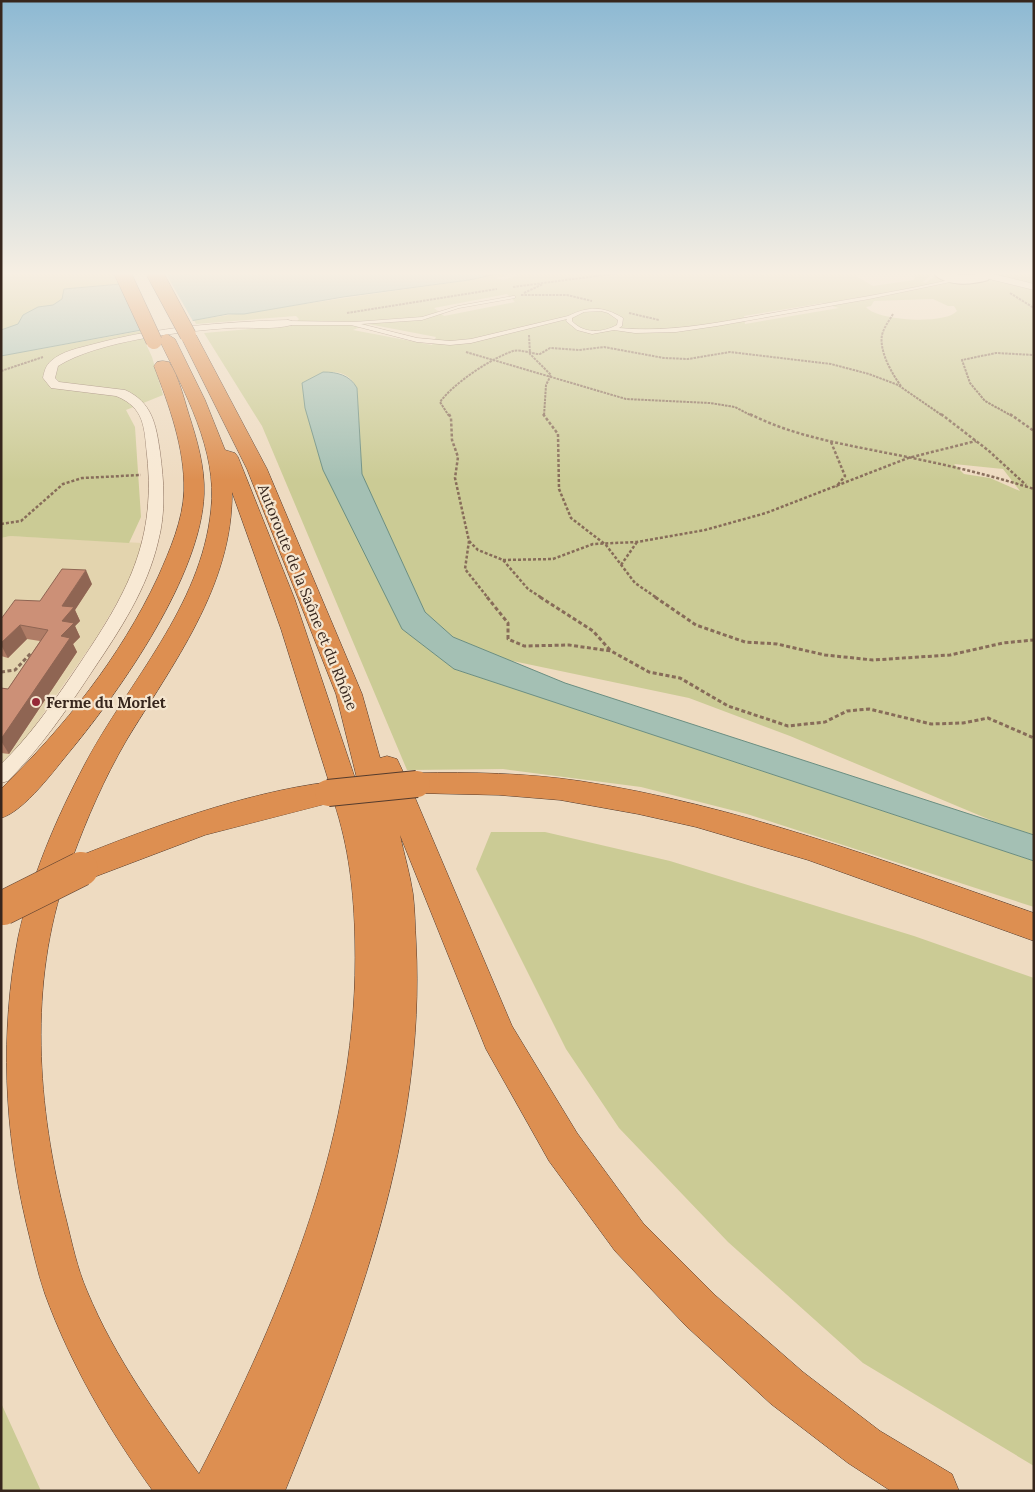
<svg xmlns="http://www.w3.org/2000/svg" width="1035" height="1492" viewBox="0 0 1035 1492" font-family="Lora,serif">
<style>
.farmland{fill:#e3d4ae}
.green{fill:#cbcb95;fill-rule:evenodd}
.water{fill:#a4c0b4;stroke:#6b8e81}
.pier{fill:#eedbc1}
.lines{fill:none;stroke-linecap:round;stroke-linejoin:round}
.lane-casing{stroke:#876c59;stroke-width:1}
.street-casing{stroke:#876c59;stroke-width:1}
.secondary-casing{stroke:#694d3c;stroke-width:2}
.highway-casing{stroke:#543b2d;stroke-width:1}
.path-far2{stroke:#876c59;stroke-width:2;stroke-dasharray:2.5 1;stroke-linecap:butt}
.path-far1{stroke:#876c59;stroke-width:2.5;stroke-dasharray:3 2;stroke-linecap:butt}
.path{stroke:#876c59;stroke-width:3;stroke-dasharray:4 2.5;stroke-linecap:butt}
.lane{fill:#f8e9d4;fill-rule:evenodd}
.street{fill:#f8e9d4;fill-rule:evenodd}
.secondary{fill:#f8e9d4;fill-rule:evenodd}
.highway{fill:#dd8f51;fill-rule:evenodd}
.highway-bridge-far2-casing{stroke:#543b2d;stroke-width:17;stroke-linecap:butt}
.highway-bridge-far1-casing{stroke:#543b2d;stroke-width:28;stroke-linecap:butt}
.highway-bridge-casing{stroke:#543b2d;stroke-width:35;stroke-linecap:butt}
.highway-bridge-far2{stroke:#dd8f51;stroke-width:16}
.highway-bridge-far1{stroke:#dd8f51;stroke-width:26}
.highway-bridge{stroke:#dd8f51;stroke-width:34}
.wall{fill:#af7c66}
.shaded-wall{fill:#8f6553}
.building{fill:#cc9077;stroke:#8f6553}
.poi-dot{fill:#962937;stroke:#f5e6d0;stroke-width:2}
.labels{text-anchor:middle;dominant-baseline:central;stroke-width:4.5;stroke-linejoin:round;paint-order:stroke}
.street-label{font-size:15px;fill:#37261d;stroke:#f5e6d0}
.poi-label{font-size:15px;font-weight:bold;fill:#37261d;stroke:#f5e6d0;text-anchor:start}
</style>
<rect width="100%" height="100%" fill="#eedbc1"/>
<path class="farmland" d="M10 536 142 543 132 577 96 638 15 754 1 767V538Z"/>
<path class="green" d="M1 272H115L121 284 65 289 62 299 53 305 38 307 23 315 18 324 1 330Z
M506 272V276L495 278 503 280 517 276 514 272H847L852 274 875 272 856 276 873 286 914 280 915 272H931V275L923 282 926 283 935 276 934 272H1025L1034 274V835L1000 824 790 736 689 698 508 660 453 637 425 612 362 474 357 388C344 363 321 373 302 383L402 629 454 669 1034 861V907L747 814 641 787 503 769 407 770 262 426 204 333 294 325 299 319 296 316 196 324 194 320 469 280ZM507 294 515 302 444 316 434 308ZM933 299 948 306H954L957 311C945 325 877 321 866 307L871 306 874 301ZM823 303 839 308 745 324 744 316ZM368 324 436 337 432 345 353 330ZM954 464 1003 469 1020 491 990 478 964 474Z
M140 331 152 357 163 395 126 410 135 427 141 517 129 543 10 536 1 538V356Z
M491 832H545L670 861 914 936 1034 978V1466L863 1363 728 1242 619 1128 566 1049 476 869Z
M1 1403 41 1491H1Z"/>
<path class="water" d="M172 272H183L185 274 195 272H506L469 280 343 297 244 314H228L1 356V330L18 324 23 315 38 307 53 305 62 299 64 289 121 284Z
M323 372C337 372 350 375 357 388L362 474 425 612 453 637 565 683 1034 835V861L454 669 402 629 323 470 305 408 302 383Z"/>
<path class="pier" d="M165 272 194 323 144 332 119 282Z"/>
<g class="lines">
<g class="lane-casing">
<path id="lane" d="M958 278 960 279V280L869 299 717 326 676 332 635 333 614 330 592 334 577 330 566 321 567 319 471 343 450 345 417 342 351 325H288L285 323 288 321 354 322 422 317 458 306 513 296H515V298L459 308 422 320 361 324 417 338 450 341 471 339 568 316C589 306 603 306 623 318L622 326 619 328C673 333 725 321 778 312 838 301 898 292 958 278ZM601 311 608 313 618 320 617 325C602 333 584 334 572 321V318L584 312Z"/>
</g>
<g class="street-casing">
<path id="street" d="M985 272 1034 284V290L981 277V273Z
M288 320 292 321V325C273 330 250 327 230 328 183 331 98 341 58 366L55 378 59 382 125 390C152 402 156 424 160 452 164 482 166 512 158 542 147 589 120 630 93 670 66 711 42 746 8 781L1 783V764C29 737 50 707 72 675 122 601 157 548 147 455 144 427 145 408 116 396L51 388 43 378C44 372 46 365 51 361 62 351 79 348 94 344 157 327 222 322 288 320Z"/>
</g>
<g class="secondary-casing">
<path id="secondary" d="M932 272C947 270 961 277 977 274L978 272H992L988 280C971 285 944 287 932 272Z"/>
</g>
<g class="highway-casing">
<path id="highway" d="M188 330 196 335 267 469 362 694 380 758 387 756 397 759 406 778 417 773C471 772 526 773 580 781 736 805 885 861 1034 913V941L808 860 696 827 638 814 560 800 499 795 413 793 512 1026 577 1133 643 1223 716 1296 803 1372 880 1431 952 1474 959 1491H891L848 1463 771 1404 686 1326 615 1251 549 1161 486 1049 400 835C404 854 410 874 413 894 415 910 415 927 416 943 426 1135 356 1316 285 1491H153C109 1430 71 1365 45 1294 37 1271 32 1246 26 1222 4 1128 0 1033 18 938 31 877 56 819 85 764 129 681 201 607 211 510 218 450 184 391 159 339L161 336 167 334 175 339 205 400 225 450 235 453 238 457 295 600 362 799 336 694 247 469 180 335ZM232 492 281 629 329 782C243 793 152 827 72 859 87 818 104 779 126 741 172 665 233 586 232 492ZM334 802C349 847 354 892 355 940 360 1130 284 1309 199 1474 157 1416 115 1358 87 1291 77 1268 72 1243 66 1219 37 1107 28 984 67 873L70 878 81 882 205 835Z
M163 361 169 362C179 377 184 399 189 415 197 440 205 467 204 494 201 575 122 688 71 750 55 769 25 811 1 818V789C65 726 120 658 158 577 170 550 183 520 184 491 185 448 169 405 154 366L157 362Z"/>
</g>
<path class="path-far2" d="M66 272H106
M513 287 626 272
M524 293 543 284
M1010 293 1034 308
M521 295H567L592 301
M347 313 497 289
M629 313 659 320
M893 314C889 321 884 327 882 335 879 351 892 374 901 386
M529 335 530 354 551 375 546 385 544 416
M466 352 626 399 710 403 735 407 752 416
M1 371 43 357
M449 416 440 402C454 383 490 359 513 351 520 349 532 354 540 354L550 348 579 350 604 347 664 358 688 359 730 352 831 364 869 374 898 385 943 416
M1012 416 985 401 970 383 962 360 996 353 1034 355"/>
<path class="path-far1" d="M449 414 451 418 452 440 458 457 455 478 469 541 465 569 488 598
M543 414 558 434 559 489 571 518 606 545 635 583 657 598
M750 414C791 435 837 443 882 452 934 462 984 473 1034 489
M941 414 989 451 1026 485
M1010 414 1034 431
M831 442 845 476 836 487
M1 524 21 521 63 484 82 478 141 475
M469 541 478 550 503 560 528 589 542 598
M503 560 553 559 593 544 637 542 705 530 766 513 908 458 976 441
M621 565 637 542"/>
<path class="path" d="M487 597 508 623V639L524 646 569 645 611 651 649 672 680 678 728 706 788 726 825 722 847 711 869 709 931 724 963 723 988 718 1034 738
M540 597 593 631 611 651
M655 597 696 625 745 642 777 644 825 655 873 660 950 655 1003 643 1034 640
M1 672 15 670 31 653"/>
<use href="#lane" class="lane"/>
<use href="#street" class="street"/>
<use href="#secondary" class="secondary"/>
<use href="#highway" class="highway"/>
<g class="highway-bridge-far2-casing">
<path id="highway-bridge-far2" d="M122 272 154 341
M154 272 188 335"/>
</g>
<g class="highway-bridge-far1-casing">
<path id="highway-bridge-far1" d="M328 793 417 784"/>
</g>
<g class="highway-bridge-casing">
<path id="highway-bridge" d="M3 908 81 869"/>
</g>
<use href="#highway-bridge-far2" class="highway-bridge-far2"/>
<use href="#highway-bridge-far1" class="highway-bridge-far1"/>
<use href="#highway-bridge" class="highway-bridge"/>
</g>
<path class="wall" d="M92 584 75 610 80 621 75 626 80 637 73 644 77 652 9 754 1 753V688L8 689 40 641 27 639 8 658 1 656V619L40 601Z"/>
<path class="shaded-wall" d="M86 570 92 584 75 610 80 621 75 626 80 637 73 644 77 652 9 754 1 741V739L61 636 62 606Z
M20 625 27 639 8 658 1 645V643Z"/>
<path class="building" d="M62 569 86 570 62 606 74 607 62 621 74 623 61 636 70 638 1 739V688L8 689 48 630 20 625 1 643V619L15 600 40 601Z"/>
<linearGradient id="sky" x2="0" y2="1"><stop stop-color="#8db9d3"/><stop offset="0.57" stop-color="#f7efe3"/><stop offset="1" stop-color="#f7efe3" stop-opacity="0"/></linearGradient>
<rect width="1035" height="480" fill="url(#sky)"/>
<circle class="poi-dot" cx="36" cy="702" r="5"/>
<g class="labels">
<g class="street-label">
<text transform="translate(308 597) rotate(68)">Autoroute de la Saône et du Rhône</text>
</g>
<g class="poi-label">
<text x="46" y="702">Ferme du Morlet</text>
</g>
</g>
<rect width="1035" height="1492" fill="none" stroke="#37261d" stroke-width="5"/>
</svg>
